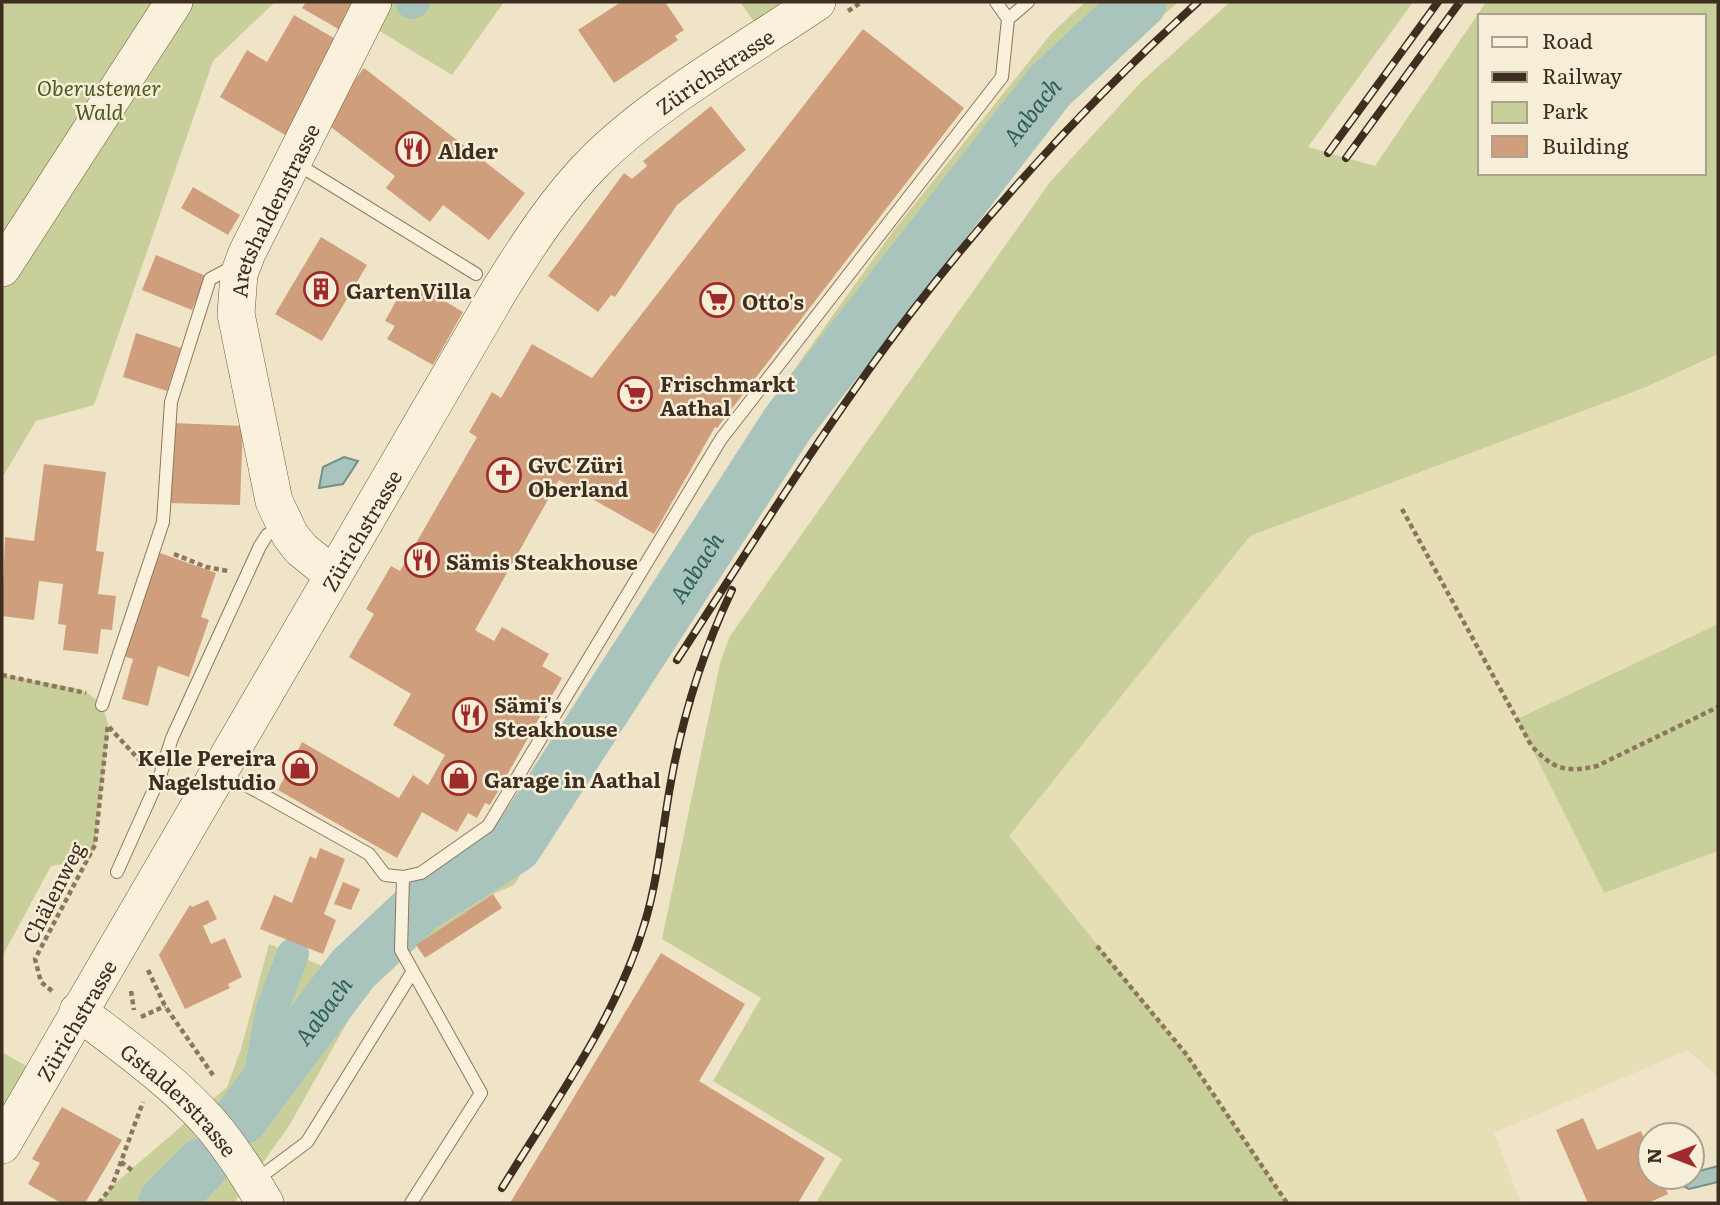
<svg xmlns="http://www.w3.org/2000/svg" width="1720" height="1205" viewBox="0 0 1720 1205" font-family="Literata,serif">
<style>
.farmland{fill:#e6deb5}
.green{fill:#c9cf9b;fill-rule:evenodd}
.water{fill:#a9c4bc;stroke:#6f938a;stroke-width:2}
.lines{fill:none;stroke-linecap:round;stroke-linejoin:round}
.canal{stroke:#a9c4bc;stroke-width:32}
.river{stroke:#a9c4bc;stroke-width:54}
.building{fill:#cf9f7d}
.lane-casing{stroke:#8d765c;stroke-width:14}
.secondary-casing{stroke:#6f573f;stroke-width:38}
.path{stroke:#8d765c;stroke-width:4.5;stroke-dasharray:5 3.5;stroke-linecap:butt}
.lane{stroke:#faf1dc;stroke-width:12}
.secondary{stroke:#faf1dc;stroke-width:37}
.rail-casing{stroke:#3d2e20;stroke-width:8}
.rail{stroke:#f7eed8;stroke-width:5;stroke-dasharray:16;stroke-linecap:butt}
.labels{text-anchor:middle;dominant-baseline:central;stroke-width:5;stroke-linejoin:round;paint-order:stroke}
.street-label{font-size:21px;fill:#3d2e20;stroke:#f7eed8}
.park-label{font-size:21px;font-style:italic;fill:#4d5a26;stroke:#f7eed8}
.poi-label{font-size:21px;font-weight:bold;fill:#3d2e20;stroke:#f7eed8;text-anchor:start}
.water-label{font-size:23px;font-style:italic;fill:#2f5d5a;stroke:#f7eed8}
</style>
<rect width="100%" height="100%" fill="#f0e4c8"/>
<path class="farmland" d="M1718 354V624L1517 719 1604 893 1718 851V1077L1688 1050 1494 1133 1521 1203H1287L1186 1054 1009 836 1250 536 1646 387Z"/>
<path class="green" d="M2 2H275L213 61 94 405 36 421 2 478Z
M373 2H504L452 75 363 21Z
M740 2H817L765 37Z
M1085 2H1178C1123 52 1068 103 1019 159 960 226 908 297 855 369 733 536 624 710 514 885L493 894 375 973 289 1126 234 1203H99L112 1186 227 1087 241 1049 269 944 325 967 365 925 502 830 763 413 894 230 1051 34Z
M1230 2H1413L1308 147 1375 166 1486 2H1718V354L1646 387 1250 536 1009 836 1186 1054 1287 1203H816L842 1159 713 1081 761 998 662 939 720 663 730 636 1050 182 1141 82ZM1480 16H1704V173H1480Z
M1718 624V851L1604 893 1517 719Z
M2 675 75 688 88 693 102 705 109 727 95 845 90 859 51 866 2 957Z
M2 1052 42 1075 2 1145Z"/>
<path class="water" d="M344 457 358 461 343 484 319 488 323 467Z
M1718 1166V1182L1689 1189 1681 1185 1682 1178 1692 1177V1173Z"/>
<g class="lines">
<path class="canal" d="M412 3 414 2
M255 1101 272 1009 293 954
M189 1181 190 1203"/>
<g class="river">
<path id="s1" d="M241 1118 353 969 419 907 515 846 788 423 1049 87 1140 2"/>
<path d="M165 1203 202 1165"/>
</g>
</g>
<path class="building" d="M306 2H348L359 8 345 33 302 8Z
M621 2H665L684 30 675 36 678 40 614 83 578 30Z
M294 15 339 41 292 139 220 97 247 50 267 62Z
M863 29 964 108 717 428 715 427 654 534 559 480 475 630 494 641 502 627 549 654 542 666 562 678 490 805 485 803 477 818 468 813 457 832 422 812 397 858 278 790 302 742 399 798 413 775 428 785 445 755 393 725 411 694 349 657 374 614 366 609 391 566 400 571 477 437 469 432 492 392 501 398 532 344 592 378Z
M364 68 525 193 489 240 443 205 430 222 386 188 395 176 323 121Z
M711 106 746 150 677 205 615 297 611 295 598 312 548 276 624 173 632 179 647 166 643 161Z
M193 187 240 215 228 235 181 208Z
M321 237 367 265 322 341 275 314Z
M156 255 206 276 192 310 142 290Z
M418 285 463 312 433 365 387 339 395 326 385 321 401 292 411 297Z
M136 333 181 348 167 391 123 377Z
M173 423 243 426 240 505 170 503Z
M44 464 106 472 96 551 104 552 98 594 116 596 112 630 101 629 98 654 63 650 66 625 58 624 63 584 39 581 34 620 2 616 5 537 34 541Z
M160 553 216 573 201 617 209 620 189 677 158 666 148 706 122 699 133 659 124 656Z
M320 848 345 859 324 914 336 920 323 954 260 929 274 895 292 903 310 856 316 859Z
M343 882 360 889 351 910 334 904Z
M493 894 502 908 425 958 416 945Z
M208 900 217 919 203 926 211 944 225 938 242 977 228 984 230 988 185 1009 159 955 190 905 192 907Z
M661 953 745 1004 699 1081 825 1158 798 1203H510Z
M62 1107 122 1140 85 1203H61L28 1184 40 1163 32 1159Z
M1583 1118 1597 1150 1641 1131 1650 1153V1177H1660L1668 1194 1648 1203H1588L1556 1130Z"/>
<g class="lines">
<g class="lane-casing">
<path id="lane" d="M1008 19 1028 2
M294 162 476 274
M102 705 163 522 171 402 210 279 225 271 235 273
M244 784 369 854 385 875 403 877 421 873 488 826 721 439 1002 77 1008 19 996 2
M117 872 160 776 172 738 260 546 267 535 283 525
M403 877 401 950 481 1093 411 1203
M255 1181 307 1142 413 971"/>
</g>
<g class="secondary-casing">
<g id="secondary">
<path d="M2 268 174 2"/>
<path id="s2" d="M333 575 301 549 290 535 274 501 236 314 239 274 247 253 373 2"/>
<path id="s3" d="M78 1011C123 1046 172 1080 210 1123 231 1147 249 1176 265 1203"/>
<path id="s4" d="M2 1145 499 291C527 246 557 199 595 161 654 102 746 50 817 2"/>
</g>
</g>
<path class="path" d="M848 11 862 2
M1402 509 1531 745C1552 769 1566 773 1597 766L1718 707
M174 554 206 567 228 571
M2 675 86 693
M109 727 143 764
M1097 946 1186 1054 1287 1203
M148 970 165 1006 215 1078
M52 991 41 982 35 959 95 845 108 724
M131 991 134 1010
M141 1017 165 1006
M121 1162 133 1171
M99 1203 112 1186 143 1102"/>
<use href="#lane" class="lane"/>
<use href="#secondary" class="secondary"/>
<g class="rail-casing">
<path id="rail" d="M1328 153 1438 2
M1346 158 1460 2
M677 660C754 542 828 420 914 309 1000 198 1094 96 1198 2
M502 1188C554 1103 616 1019 645 922 658 879 662 832 670 787 682 718 702 653 732 590"/>
</g>
<use href="#rail" class="rail"/>
</g>
<defs>
<g id="restaurant-ring" transform="scale(1.75)"><circle r="9.5" fill="#f7eed8" stroke="#9e2a2b" stroke-width="1.5"/><path d="M-5-6h1v4h1v-4h1v4h1v-4h1v5L-1.5 .5V6h-2V.5L-5-1ZM5-6V6H3V1.5H1.5Q1.5-4 5-6Z" fill="#9e2a2b"/></g>
<g id="building-ring" transform="scale(1.75)"><circle r="9.5" fill="#f7eed8" stroke="#9e2a2b" stroke-width="1.5"/><path d="M-4-6H4V6H1V3H-1V6H-4ZM-2.5-4.3h1.7v1.8h-1.7ZM.8-4.3h1.7v1.8H.8ZM-2.5-1h1.7V.8h-1.7ZM.8-1h1.7V.8H.8Z" fill="#9e2a2b"/></g>
<g id="supermarket-ring" transform="scale(1.75)"><circle r="9.5" fill="#f7eed8" stroke="#9e2a2b" stroke-width="1.5"/><path d="M-6-5.5h2.5l.6 2H6L4.5 2H-2.5L-4.4-4H-6ZM-1.5 3.2a1.3 1.3 0 1 0 .1 0ZM3 3.2a1.3 1.3 0 1 0 .1 0Z" fill="#9e2a2b"/></g>
<g id="church-ring" transform="scale(1.75)"><circle r="9.5" fill="#f7eed8" stroke="#9e2a2b" stroke-width="1.5"/><path d="M-1.2-6h2.4v3.5h3.3v2.4h-3.3V6h-2.4V-.1h-3.3v-2.4h3.3Z" fill="#9e2a2b"/></g>
<g id="shop-ring" transform="scale(1.75)"><circle r="9.5" fill="#f7eed8" stroke="#9e2a2b" stroke-width="1.5"/><path d="M-5-2.5h2.3a2.7 3.5 0 0 1 5.4 0H5L5.5 6h-11ZM-1.5-2.5h3a1.5 2.3 0 0 0-3 0Z" fill="#9e2a2b"/></g>
</defs>
<g fill-rule="evenodd">
<use href="#restaurant-ring" x="413" y="149"/>
<use href="#building-ring" x="321" y="289"/>
<use href="#supermarket-ring" x="717" y="300"/>
<use href="#supermarket-ring" x="635" y="394"/>
<use href="#church-ring" x="504" y="475"/>
<use href="#restaurant-ring" x="422" y="560"/>
<use href="#restaurant-ring" x="470" y="715"/>
<use href="#shop-ring" x="300" y="768"/>
<use href="#shop-ring" x="459" y="778"/>
</g>
<g class="labels">
<g class="street-label">
<text stroke="none"><textPath href="#s4" startOffset="1300">Zürichstrasse</textPath></text>
<text stroke="none"><textPath href="#s2" startOffset="399">Aretshaldenstrasse</textPath></text>
<text stroke="none"><textPath href="#s4" startOffset="712">Zürichstrasse</textPath></text>
<text transform="translate(52 892) rotate(-63)">Chälenweg</text>
<text stroke="none"><textPath href="#s4" startOffset="145">Zürichstrasse</textPath></text>
<text stroke="none"><textPath href="#s3" startOffset="135">Gstalderstrasse</textPath></text>
</g>
<g class="park-label">
<text x="99" y="86">Oberustemer<tspan x="99" dy="24">Wald</tspan></text>
</g>
<g class="poi-label">
<text x="438" y="149">Alder</text>
<text x="346" y="289">GartenVilla</text>
<text x="742" y="300">Otto's</text>
<text x="660" y="382">Frischmarkt<tspan x="660" dy="24">Aathal</tspan></text>
<text x="528" y="463">GvC Züri<tspan x="528" dy="24">Oberland</tspan></text>
<text x="446" y="560">Sämis Steakhouse</text>
<text x="494" y="703">Sämi's<tspan x="494" dy="24">Steakhouse</tspan></text>
<text x="276" y="756" text-anchor="end">Kelle Pereira<tspan x="276" dy="24">Nagelstudio</tspan></text>
<text x="484" y="778">Garage in Aathal</text>
</g>
<g class="water-label">
<text stroke="none"><textPath href="#s1" startOffset="1290">Aabach</textPath></text>
<text stroke="none"><textPath href="#s1" startOffset="723">Aabach</textPath></text>
<text stroke="none"><textPath href="#s1" startOffset="135">Aabach</textPath></text>
</g>
</g>
<rect width="1720" height="1205" fill="none" stroke="#3d2e20" stroke-width="7"/>
<rect x="1478" y="14" width="228" height="161" fill="#f7eed8" stroke="#ada18e" stroke-width="2"/>
<rect x="1492" y="37" width="35" height="10" fill="#faf1dc" stroke="#ada18e" stroke-width="2"/>
<text x="1542" y="49" font-size="21" fill="#3d2e20">Road</text>
<rect x="1492" y="72" width="35" height="10" fill="#3d2e20" stroke="#ada18e" stroke-width="2"/>
<text x="1542" y="84" font-size="21" fill="#3d2e20">Railway</text>
<rect x="1492" y="102" width="35" height="21" fill="#c9cf9b" stroke="#ada18e" stroke-width="2"/>
<text x="1542" y="119" font-size="21" fill="#3d2e20">Park</text>
<rect x="1492" y="136" width="35" height="21" fill="#cf9f7d" stroke="#ada18e" stroke-width="2"/>
<text x="1542" y="154" font-size="21" fill="#3d2e20">Building</text>
<g transform="translate(1671 1156) rotate(270)"><circle r="33" fill="#f7eed8" stroke="#ada18e" stroke-width="2"/>
<path d="M0-5L12 26L0 18L-12 26Z" fill="#9e2a2b"/>
<text y="-10" font-size="19" font-weight="bold" text-anchor="middle" fill="#3d2e20">N</text>
</g>
</svg>
